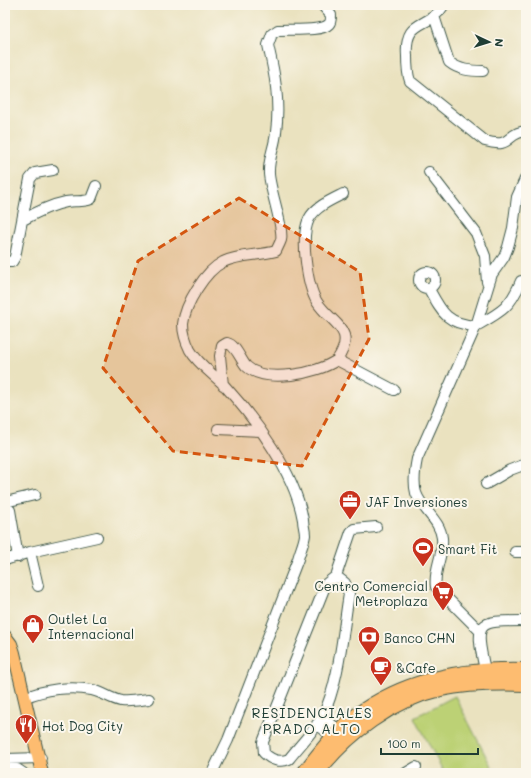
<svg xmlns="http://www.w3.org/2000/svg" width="531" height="778" viewBox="0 0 531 778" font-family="Mali,sans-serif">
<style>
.pitch{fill:#bcd175;stroke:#6e8754}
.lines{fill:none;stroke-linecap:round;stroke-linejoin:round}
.minor-casing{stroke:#3d5649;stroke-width:12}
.major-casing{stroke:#3d5649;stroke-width:14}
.highway-casing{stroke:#3d5649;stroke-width:16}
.minor{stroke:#fff;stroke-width:10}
.major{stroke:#fdbc6f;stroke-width:12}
.highway{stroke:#fdbc6f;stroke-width:14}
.marked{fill:#d45610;fill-opacity:0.2;stroke:#d45610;stroke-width:3;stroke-dasharray:8 5;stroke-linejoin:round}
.labels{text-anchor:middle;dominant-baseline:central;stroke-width:4;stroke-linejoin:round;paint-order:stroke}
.poi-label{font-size:13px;fill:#1f3d34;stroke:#fbf7ec;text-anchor:start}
.neighbourhood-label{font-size:14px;letter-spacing:1px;fill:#1f3d34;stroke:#fbf7ec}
</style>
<rect width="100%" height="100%" fill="#fbf7ec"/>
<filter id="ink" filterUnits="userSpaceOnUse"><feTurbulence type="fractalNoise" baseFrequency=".025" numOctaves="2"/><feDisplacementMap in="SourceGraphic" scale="8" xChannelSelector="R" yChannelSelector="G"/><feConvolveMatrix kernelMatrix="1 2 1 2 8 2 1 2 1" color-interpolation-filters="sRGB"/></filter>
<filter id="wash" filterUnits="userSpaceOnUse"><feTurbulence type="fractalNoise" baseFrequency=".012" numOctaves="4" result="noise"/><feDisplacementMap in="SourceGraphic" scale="16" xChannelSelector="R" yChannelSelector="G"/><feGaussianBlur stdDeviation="0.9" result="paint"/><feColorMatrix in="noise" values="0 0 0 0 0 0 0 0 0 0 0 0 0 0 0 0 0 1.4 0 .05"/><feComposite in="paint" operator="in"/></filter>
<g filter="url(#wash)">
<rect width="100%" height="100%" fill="#eae2bf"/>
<path class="pitch" d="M455 696 492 768 483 773H444L415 717Z"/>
</g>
<g filter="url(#ink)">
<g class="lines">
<g class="minor-casing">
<path id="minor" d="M444 5C429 30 404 17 407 56 407 65 407 73 410 81L485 141C513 149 505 133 526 131
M434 16 449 62C459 70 470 71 483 71
M429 172 476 233 485 256 487 282
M23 220C35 213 51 205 66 202 75 200 82 203 91 199L96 186
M5 262H12L15 257 30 179 35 173 53 170
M419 280a8 8 0 1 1 16 0a8 8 0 1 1-16 0Z
M429 289C442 313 447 324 476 326 501 312 510 308 521 281
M337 360C358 329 331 324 317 302 307 285 300 237 309 219 315 207 331 200 343 194
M223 385 220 356 222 346 227 343C236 345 240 359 246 366 265 384 317 374 337 360L394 390
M218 429 261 431
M486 484 510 470 526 464
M5 502 35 495
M10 510 18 557
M30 552 38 586
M515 552H526
M5 560 30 552 97 537
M336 576 345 583 349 594C343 630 339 685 322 717 313 732 300 745 289 759 280 763 271 760 264 753L263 742 326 584 336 576 351 532 354 529 376 527
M480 631 436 587C433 570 444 555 442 538 440 520 422 510 416 493 413 482 415 469 417 459L476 326 492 274 504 257 508 247 513 228 517 197 526 177
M485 670C474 620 477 621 526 621
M24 698C45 689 70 686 92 690 102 692 111 699 121 701 130 702 140 700 149 699
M322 716 339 731
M317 724 333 737
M5 759 41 758
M5 769H17L23 773
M212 773 228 740 298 559C300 551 304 543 305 535 305 530 303 525 303 520 295 473 256 420 224 385 213 374 198 364 190 350 186 342 183 333 183 324 185 304 205 271 223 262 240 254 259 256 276 251 278 247 280 243 281 240 284 228 270 190 269 174 268 158 275 147 276 132 280 101 275 75 268 45L272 34 278 30C289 29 322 32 329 24 331 22 331 19 331 15L322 5
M406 773 416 767"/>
</g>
<g class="major-casing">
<path id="major" d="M5 636 11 644 14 653 42 773"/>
</g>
<g class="highway-casing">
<path id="highway" d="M304 773C317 756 331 737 348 722 399 680 462 668 526 670
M317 773C347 733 392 700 441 689 469 683 498 683 526 684"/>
</g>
<use href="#minor" class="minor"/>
<use href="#major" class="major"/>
<use href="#highway" class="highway"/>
</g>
</g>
<path class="marked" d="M239 198 360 272 369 339 302 466 173 451 103 368 138 261Z"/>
<defs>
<g id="office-pin" transform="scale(1.15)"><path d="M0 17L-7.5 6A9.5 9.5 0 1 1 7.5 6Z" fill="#c8321e" stroke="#fbf7ec"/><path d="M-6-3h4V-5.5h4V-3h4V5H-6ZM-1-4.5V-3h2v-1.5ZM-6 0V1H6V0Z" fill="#fff"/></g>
<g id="stadium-pin" transform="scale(1.15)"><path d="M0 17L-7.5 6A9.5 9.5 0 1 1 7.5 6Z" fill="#c8321e" stroke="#fbf7ec"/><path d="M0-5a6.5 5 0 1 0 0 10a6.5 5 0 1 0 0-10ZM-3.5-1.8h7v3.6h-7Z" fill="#fff"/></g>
<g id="supermarket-pin" transform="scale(1.15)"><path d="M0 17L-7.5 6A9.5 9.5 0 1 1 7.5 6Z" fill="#c8321e" stroke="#fbf7ec"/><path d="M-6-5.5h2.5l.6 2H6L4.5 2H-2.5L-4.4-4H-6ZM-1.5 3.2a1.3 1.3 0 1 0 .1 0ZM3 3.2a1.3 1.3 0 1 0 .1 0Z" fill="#fff"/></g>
<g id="shop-pin" transform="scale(1.15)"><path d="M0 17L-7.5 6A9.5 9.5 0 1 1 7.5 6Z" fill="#c8321e" stroke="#fbf7ec"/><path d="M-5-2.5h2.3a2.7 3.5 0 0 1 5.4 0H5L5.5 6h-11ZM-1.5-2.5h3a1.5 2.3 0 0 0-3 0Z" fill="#fff"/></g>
<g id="bank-pin" transform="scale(1.15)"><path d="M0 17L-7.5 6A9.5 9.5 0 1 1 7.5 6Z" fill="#c8321e" stroke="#fbf7ec"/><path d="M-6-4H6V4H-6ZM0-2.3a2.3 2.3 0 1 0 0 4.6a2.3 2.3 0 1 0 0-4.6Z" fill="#fff"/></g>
<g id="cafe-pin" transform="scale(1.15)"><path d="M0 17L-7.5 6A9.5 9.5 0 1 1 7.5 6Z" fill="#c8321e" stroke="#fbf7ec"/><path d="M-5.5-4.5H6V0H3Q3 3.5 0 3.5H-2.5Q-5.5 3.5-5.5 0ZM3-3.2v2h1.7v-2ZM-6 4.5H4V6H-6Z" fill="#fff"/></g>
<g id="restaurant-pin" transform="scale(1.15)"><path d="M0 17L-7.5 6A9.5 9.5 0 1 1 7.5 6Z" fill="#c8321e" stroke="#fbf7ec"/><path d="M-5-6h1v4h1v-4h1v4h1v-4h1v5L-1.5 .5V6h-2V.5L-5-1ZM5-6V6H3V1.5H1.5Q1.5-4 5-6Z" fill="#fff"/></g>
</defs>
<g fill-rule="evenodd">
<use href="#office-pin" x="350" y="501"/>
<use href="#stadium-pin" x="423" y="548"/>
<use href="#supermarket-pin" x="443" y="592"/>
<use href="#shop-pin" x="33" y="625"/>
<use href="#bank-pin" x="369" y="637"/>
<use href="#cafe-pin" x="381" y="667"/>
<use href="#restaurant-pin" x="26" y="725"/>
</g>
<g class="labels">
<g class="poi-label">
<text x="366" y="501">JAF Inversiones</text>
<text x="438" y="548">Smart Fit</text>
<text x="428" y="585" text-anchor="end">Centro Comercial<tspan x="428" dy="15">Metroplaza</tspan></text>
<text x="48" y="618">Outlet La<tspan x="48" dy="15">Internacional</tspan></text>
<text x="384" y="637">Banco CHN</text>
<text x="396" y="667">&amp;Cafe</text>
<text x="42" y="725">Hot Dog City</text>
</g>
<g class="neighbourhood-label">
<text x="312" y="712">RESIDENCIALES<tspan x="312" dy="16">PRADO ALTO</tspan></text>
</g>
</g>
<rect width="531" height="778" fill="none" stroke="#fbf7ec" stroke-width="20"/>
<g transform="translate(489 42) rotate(94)" stroke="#fbf7ec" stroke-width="3" paint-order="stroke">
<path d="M0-3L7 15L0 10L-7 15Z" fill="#1f3d34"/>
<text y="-6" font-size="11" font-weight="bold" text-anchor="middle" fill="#1f3d34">N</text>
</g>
<path d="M381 748v6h97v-6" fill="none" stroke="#1f3d34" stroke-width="2"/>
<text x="387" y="748" font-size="12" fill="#1f3d34" stroke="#fbf7ec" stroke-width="3" paint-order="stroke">100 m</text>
</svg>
